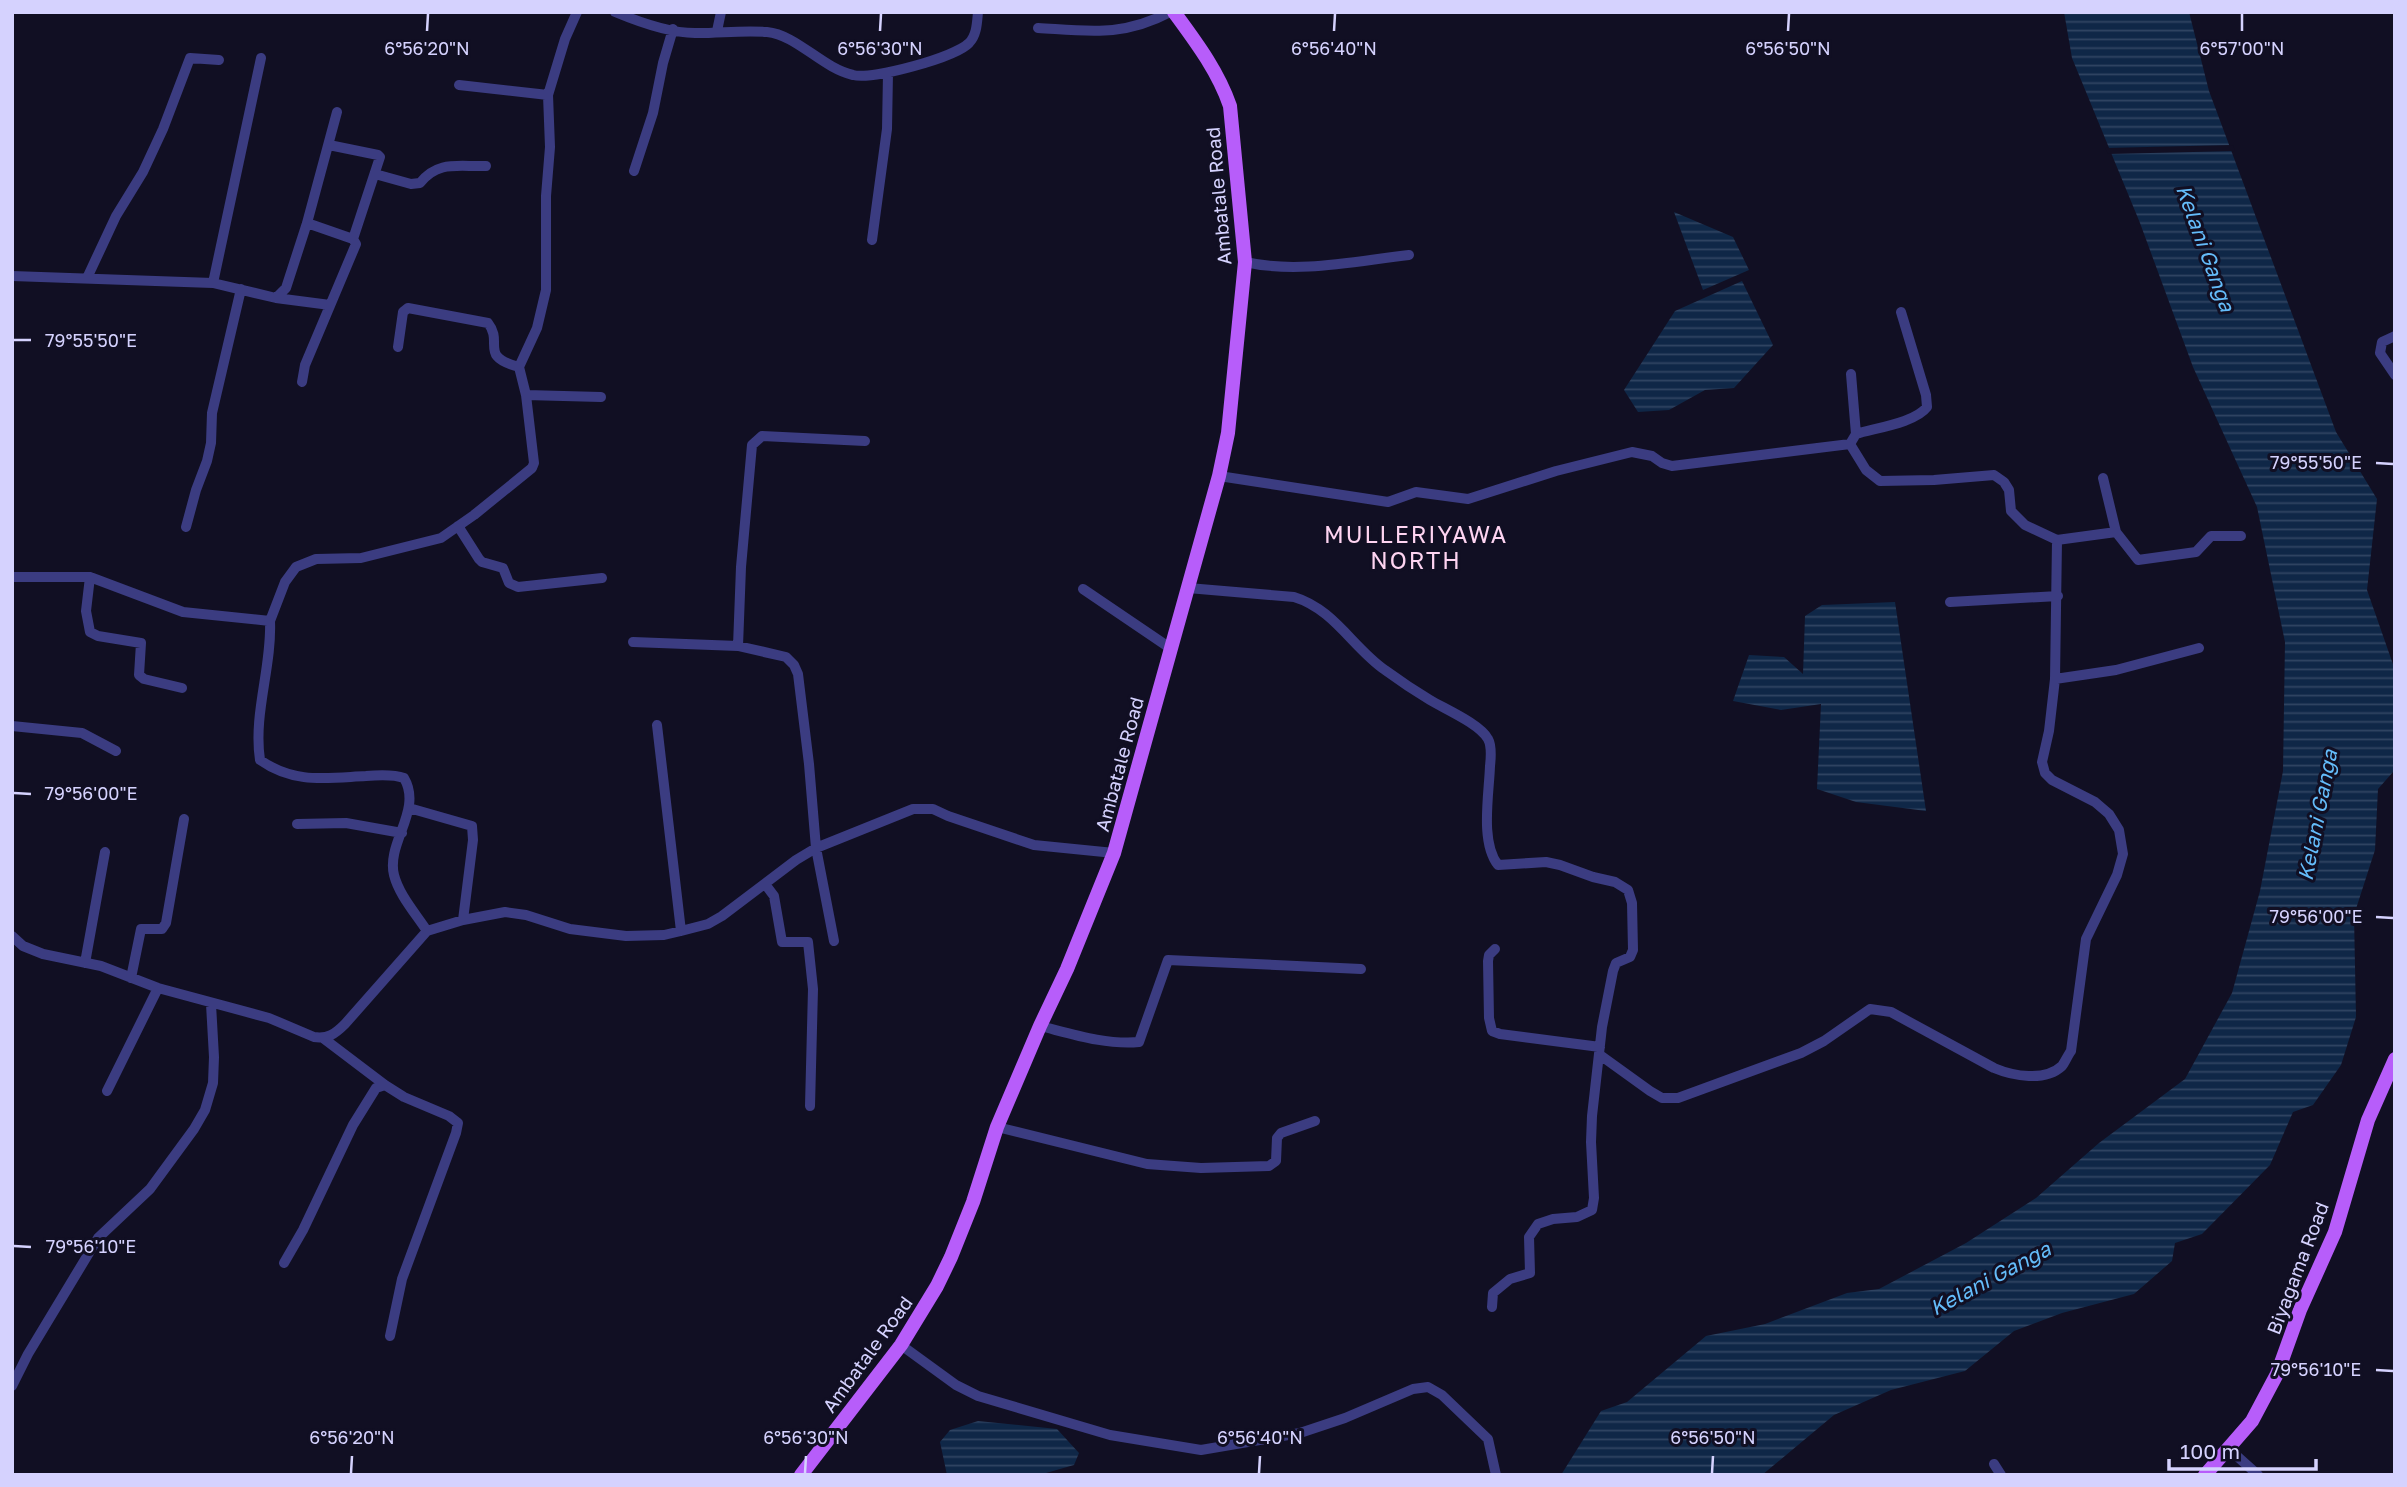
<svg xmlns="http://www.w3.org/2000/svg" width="2407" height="1487" viewBox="0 0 2407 1487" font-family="'Golos Text',sans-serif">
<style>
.water{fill:url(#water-rules)}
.pier{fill:#110f23}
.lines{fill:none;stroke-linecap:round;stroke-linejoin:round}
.minor{stroke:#3b3c81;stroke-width:10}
.major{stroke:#b75dfa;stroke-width:14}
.ticks{fill:none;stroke:#d5d2fe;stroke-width:2.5}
.labels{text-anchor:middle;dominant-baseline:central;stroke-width:6;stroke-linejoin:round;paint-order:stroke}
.street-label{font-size:19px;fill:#d5d2fe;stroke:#110f23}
.water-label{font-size:21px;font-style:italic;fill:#64bcfa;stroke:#110f23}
.quarter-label{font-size:23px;letter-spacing:2px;fill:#fed4f1;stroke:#110f23}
.ticks-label{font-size:18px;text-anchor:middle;fill:#d5d2fe;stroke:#110f23;stroke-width:6;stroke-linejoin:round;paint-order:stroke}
</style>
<defs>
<pattern id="water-rules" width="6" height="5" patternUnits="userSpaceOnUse" patternTransform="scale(1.75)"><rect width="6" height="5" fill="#0f2747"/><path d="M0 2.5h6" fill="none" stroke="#314563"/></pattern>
</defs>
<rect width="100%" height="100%" fill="#110f23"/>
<path class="water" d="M2064 12H2189L2209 91 2336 432 2377 499 2367 590 2395 670V763L2393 772 2378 789 2375 850 2354 915 2356 1017 2341 1065 2313 1105 2293 1112 2270 1165 2202 1234 2175 1243 2172 1261 2134 1294 2062 1313 2014 1331 1965 1371 1891 1390 1834 1415 1762 1475H1561L1601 1411 1627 1402 1706 1336 1765 1324 1847 1293 1879 1289 1966 1243 2036 1198 2099 1143 2185 1079 2232 993 2260 891 2283 771 2285 642 2257 507 2193 367 2140 223 2072 58Z
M1674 212 1733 237 1749 270 1703 290Z
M1742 281 1773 345 1734 388 1705 390 1669 410 1638 412 1624 390 1675 311Z
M1895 602 1926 811 1856 802 1817 789 1821 704 1781 710 1733 701 1749 655 1784 657 1803 674 1805 616 1822 605Z
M978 1421 1057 1429 1079 1453 1074 1465 1039 1475H947L940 1442 950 1430Z"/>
<path class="pier" d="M2233 145 2235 151 2108 154 2105 148Z"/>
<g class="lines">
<path class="minor" d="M615 12C639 22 672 34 698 33 721 33 744 30 767 32 797 35 822 68 853 75 873 80 956 57 969 43 977 35 977 22 978 12
M1038 28C1089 31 1123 37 1170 12
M717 31 721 12
M459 85 548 95
M634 171 653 113 663 63 673 29
M375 174 411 184 420 183C438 160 459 167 486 166
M307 223 353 239 380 157 378 155 329 145
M872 240 887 129 888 73
M1245 262C1298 274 1355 261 1409 255
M12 276 213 283 276 298 286 288 307 223 337 112
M87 278 116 216 143 172 163 129 190 58 219 60
M213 283 261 58
M276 298 330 305
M2395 336 2382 342 2380 353 2395 375
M398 347 403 312 408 308 488 323C504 343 478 356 519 367
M302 382 305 365 356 244 353 239
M526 395 601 397
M1856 434C1875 428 1915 423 1927 407L1926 395 1901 312
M1850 444 1866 470 1880 481 1934 480 1994 475 2004 482 2009 490 2011 511 2025 525 2057 540
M1219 476 1388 502 1416 492 1468 499 1556 471 1632 452 1652 456 1662 463 1672 466 1850 444 1856 434 1851 374
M2103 478 2116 532 2138 560 2196 552 2211 536H2241
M458 526 479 559 482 562 503 568 509 583 518 587 602 578
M186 527 196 490 207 461 211 443 212 413 241 289
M12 577H90L183 612 270 621C272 667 253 714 260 760 294 784 326 778 366 776 378 775 393 774 404 778 423 810 386 843 394 875 399 895 416 914 427 931
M90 577 86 611 90 632 98 636 141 643 139 675 144 679 182 688
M1188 588 1294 597C1334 609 1353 648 1385 670 1400 681 1415 691 1430 700 1445 709 1480 724 1488 739 1492 746 1491 757 1490 766 1489 795 1480 842 1498 865L1546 862 1560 865 1593 877 1615 882 1628 890 1632 903 1633 950 1630 957 1616 963 1613 971 1602 1027 1592 1116 1591 1142 1594 1198 1592 1210 1577 1217 1553 1219 1538 1224 1529 1237 1530 1273 1510 1279 1493 1293 1492 1307
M1083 589 1170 648
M1950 602 2058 596
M270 621 285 582 296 567 316 559 361 558 441 538 474 515 532 468 534 463 526 395 519 367 537 328 546 290V196L550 147 548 95 565 39 577 12
M633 642 738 646 786 657 794 665 798 674 809 764 816 848 834 941
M738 646 741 567 752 445 762 436 865 441
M2055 679 2116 670 2199 648
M657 725 681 931
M12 726 82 733 116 751
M409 808 472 826 473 840 463 920
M297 824 346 823 402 833
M765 884 774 896 782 942H808L813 989 810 1106
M12 936 23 946 43 954 101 966 158 988 269 1018 314 1037C328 1039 335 1034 345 1024L427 931 463 920 505 912 526 915 570 929 626 936 664 935 681 931 708 924 722 916 796 860 816 848 913 809H933L948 816 1034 845 1114 853
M1495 949 1489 955 1488 961 1489 1018 1492 1031 1500 1034 1600 1047
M85 963 105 852
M131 978 141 929H162L166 923 184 819
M1040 1026C1072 1034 1106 1045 1139 1042L1168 960 1361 969
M323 1038 385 1085
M1600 1055 1650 1091 1662 1098H1678L1801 1053 1824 1041 1870 1009 1891 1012 1994 1068C2013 1076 2045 1082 2062 1066 2065 1062 2068 1055 2071 1051L2086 939 2117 875 2123 854 2119 830 2109 814 2095 802 2052 780 2045 773 2042 762 2049 731 2055 679 2057 540 2116 532
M107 1091 158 988
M997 1127 1147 1164 1201 1168 1269 1166 1276 1161 1277 1138 1281 1133 1315 1121
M284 1263 303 1230 353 1125 376 1088 385 1085 404 1097 449 1116 458 1123 456 1133 402 1279 390 1336
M901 1345 956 1385 978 1396 1110 1435 1201 1450 1300 1433 1345 1418 1413 1389 1428 1387 1442 1395 1488 1439 1496 1475
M12 1386 28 1354 98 1238 150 1189 194 1129 205 1110 213 1083 214 1057 211 1004
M2229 1449 2258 1475
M1994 1464 2001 1475"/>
<path class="major" d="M801 1475 901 1345 937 1286 951 1257 973 1202 997 1127 1040 1026 1067 969 1114 853 1219 476 1228 433 1245 262 1230 106C1218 71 1196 42 1174 12
M2205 1475 2252 1421 2277 1374 2300 1310 2335 1232 2368 1120 2395 1059"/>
</g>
<path class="ticks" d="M427 31 428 14M880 31 881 14M1334 31 1335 14M1788 31 1789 14M2242 31V14M14 340H31M2376 463 2393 464M14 793 31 794M2376 917 2393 918M14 1246 31 1247M2376 1370 2393 1371M351 1473 352 1456M805 1473 806 1456M1259 1473 1260 1456M1712 1473 1713 1456"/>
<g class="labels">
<g class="street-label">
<text transform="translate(1218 196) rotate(-95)">Ambatale Road</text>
<text transform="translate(1119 764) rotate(-75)">Ambatale Road</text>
<text transform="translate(2297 1268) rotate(-69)">Biyagama Road</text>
<text transform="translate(867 1354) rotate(-54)">Ambatale Road</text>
</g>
<g class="water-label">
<text transform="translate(2206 248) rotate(70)">Kelani Ganga</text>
<text transform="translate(2317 815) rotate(-79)">Kelani Ganga</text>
<text transform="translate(1990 1278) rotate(-28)">Kelani Ganga</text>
</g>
<g class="quarter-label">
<text x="1416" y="534">MULLERIYAWA<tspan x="1416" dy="26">NORTH</tspan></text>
</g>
</g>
<g class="ticks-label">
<text x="427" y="55">6°56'20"N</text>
<text x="880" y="55">6°56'30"N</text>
<text x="1334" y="55">6°56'40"N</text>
<text x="1788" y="55">6°56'50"N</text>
<text x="2242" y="55">6°57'00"N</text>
<text x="91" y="347">79°55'50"E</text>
<text x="2316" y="469">79°55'50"E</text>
<text x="91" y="800">79°56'00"E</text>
<text x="2316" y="923">79°56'00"E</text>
<text x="91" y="1253">79°56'10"E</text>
<text x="2316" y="1376">79°56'10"E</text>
<text x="352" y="1444">6°56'20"N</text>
<text x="806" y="1444">6°56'30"N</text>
<text x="1260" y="1444">6°56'40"N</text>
<text x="1713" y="1444">6°56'50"N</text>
</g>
<rect width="2407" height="1487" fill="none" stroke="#d5d2fe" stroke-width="28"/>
<path d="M2169 1459v10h147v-10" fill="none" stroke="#d5d2fe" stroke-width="3.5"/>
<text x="2180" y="1459" font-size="21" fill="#d5d2fe" stroke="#110f23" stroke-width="5" paint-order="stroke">100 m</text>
</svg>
